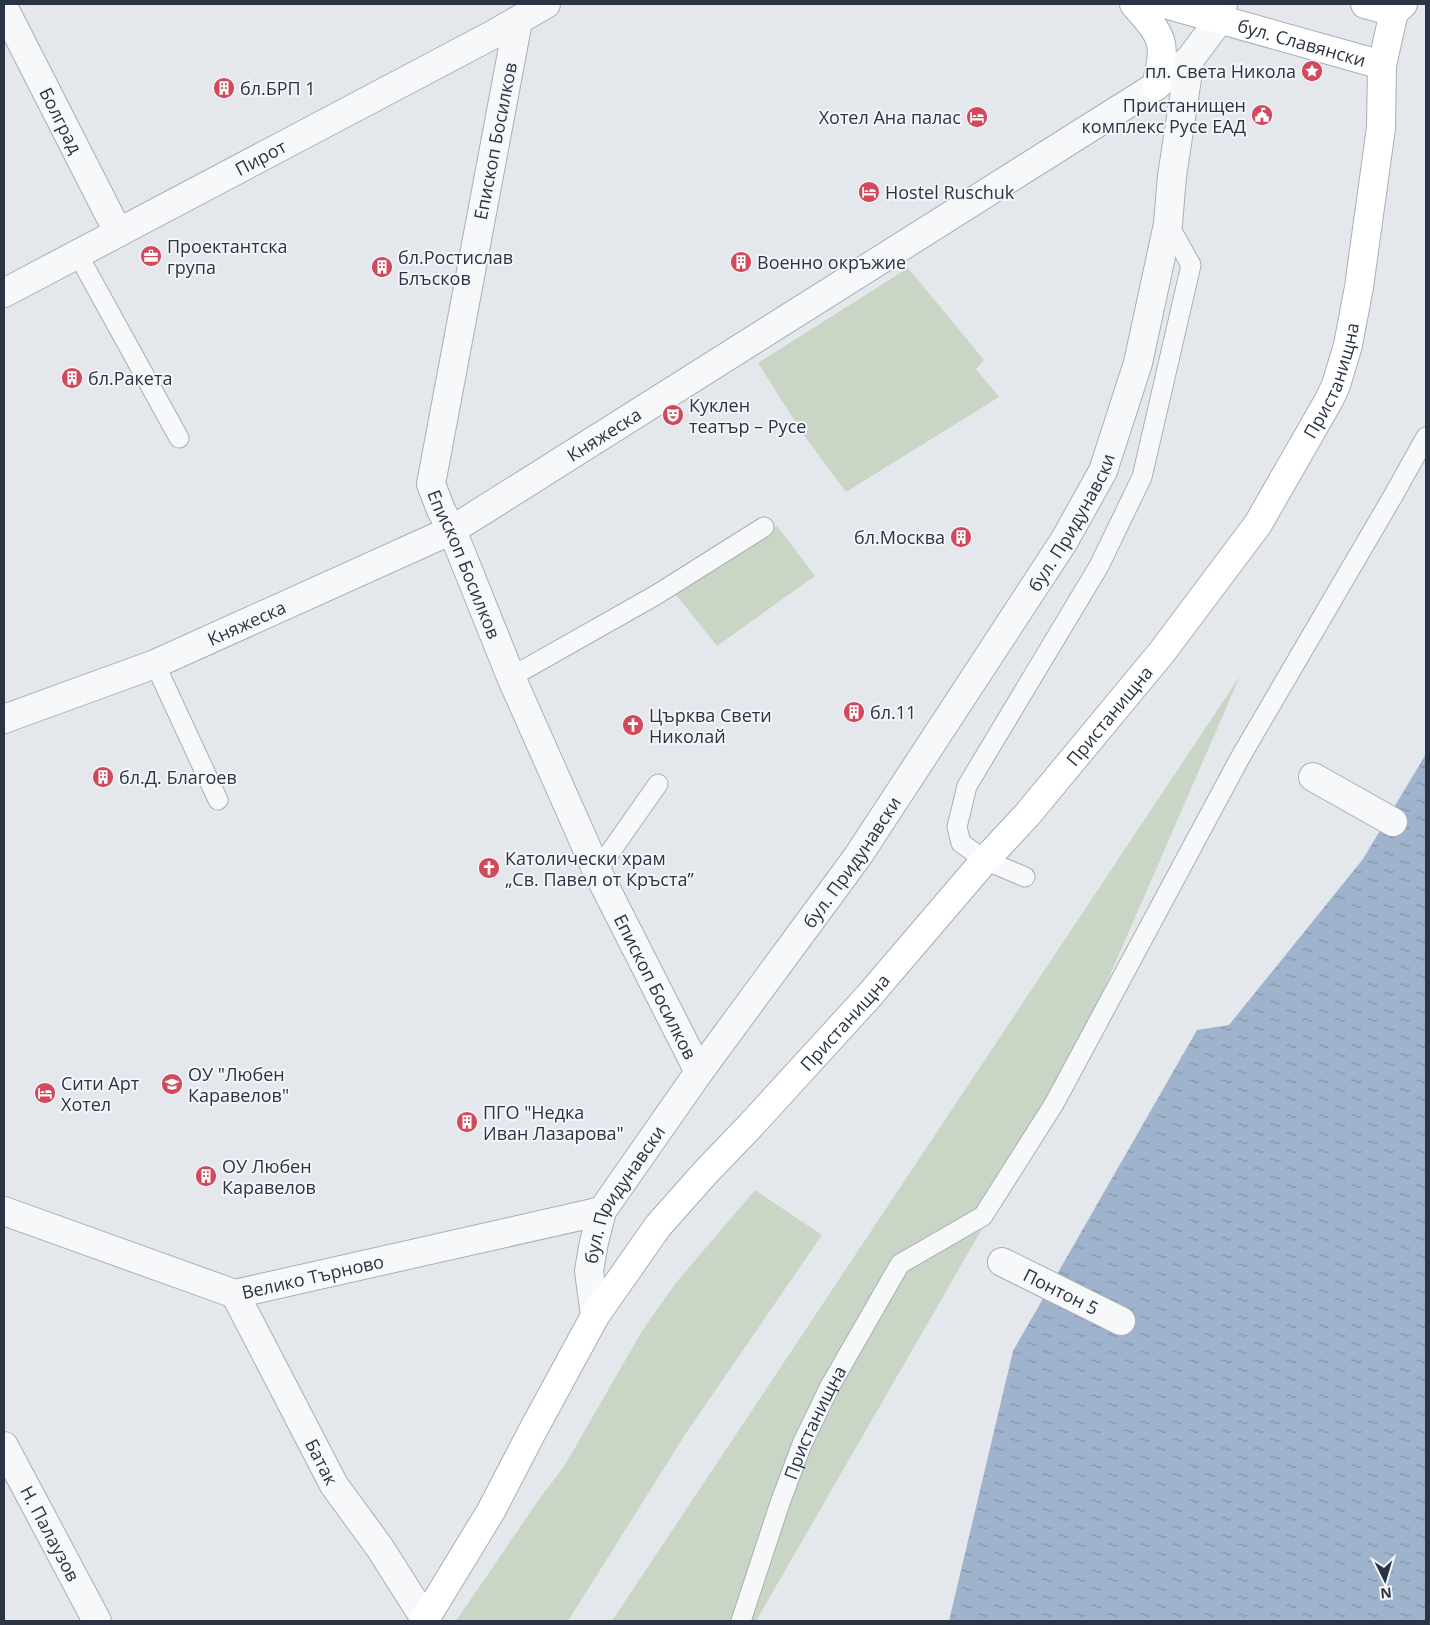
<svg xmlns="http://www.w3.org/2000/svg" width="1430" height="1625" viewBox="0 0 1430 1625" font-family="'Open Sans',sans-serif">
<style>
.park{fill:#c9d6c5}
.water{fill:url(#water-ripples)}
.lines{fill:none;stroke-linecap:round;stroke-linejoin:round}
.service-casing{stroke:#a9aeb7;stroke-width:21}
.pedestrian-casing{stroke:#a9aeb7;stroke-width:30}
.minor-casing{stroke:#a9aeb7;stroke-width:30}
.tertiary-casing{stroke:#a9aeb7;stroke-width:30}
.secondary-casing{stroke:#a9aeb7;stroke-width:30}
.service{stroke:#f7f8fa;stroke-width:19}
.pedestrian{stroke:#f7f8fa;stroke-width:28}
.minor{stroke:#f7f8fa;stroke-width:28}
.tertiary{stroke:#f7f8fa;stroke-width:28}
.secondary{stroke:#fff;stroke-width:28}
.labels{text-anchor:middle;dominant-baseline:central;stroke-width:4;stroke-linejoin:round;paint-order:stroke}
.street-label{font-size:18px;fill:#2b3445;stroke:#f4f6f9}
.poi-label{font-size:18px;fill:#2b3445;stroke:#f4f6f9;text-anchor:start}
</style>
<defs>
<pattern id="water-ripples" width="26" height="14" patternUnits="userSpaceOnUse" patternTransform="scale(1.25)"><rect width="26" height="14" fill="#9fb4cc"/><path d="M2 4q2-2 4 0t4 0M15 11q2-2 4 0t4 0" fill="none" stroke="#8293a7"/></pattern>
</defs>
<rect width="100%" height="100%" fill="#e4e7ec"/>
<path class="park" d="M908 268 984 360 976 369 999 397 846 492 803 434 758 363Z
M777 526 815 576 717 646 673 591Z
M1240 676 1054 1104 756 1621H612Z
M755 1190 822 1235 686 1433 568 1621H456L540 1498 565 1465 642 1331 675 1284Z"/>
<path class="water" d="M1426 754V1621H949L1013 1351 1197 1030 1229 1025 1363 859Z"/>
<g class="lines">
<g class="service-casing">
<g id="service">
<path d="M77 253 179 438"/>
<path d="M155 664 218 800"/>
<path d="M511 677 656 595 764 527"/>
<path d="M597 871 658 784"/>
<path d="M1025 877 985 860 961 843 957 827 967 786 1099 566 1142 477 1191 265 1168 224"/>
<path id="s1" d="M741 1621 780 1503 802 1444 830 1386 900 1264 983 1216 1054 1104 1241 756 1393 496 1426 437"/>
</g>
</g>
<g class="pedestrian-casing">
<g id="pedestrian">
<path d="M1313 777 1393 822"/>
<path id="s2" d="M1002 1262 1121 1321"/>
</g>
</g>
<g class="minor-casing">
<g id="minor">
<path id="s3" d="M4 8 118 232"/>
<path id="s4" d="M518 21 431 484 441 510 452 530 511 677 597 871 699 1072"/>
<path id="s5" d="M4 293 494 34 546 4"/>
<path id="s6" d="M4 1211 235 1294 602 1211"/>
<path id="s7" d="M235 1294 334 1485 380 1548 425 1619"/>
<path id="s8" d="M595 1316 589 1271 594 1242 602 1211 699 1072 858 856 1064 541 1103 471 1138 363 1168 224 1172 176 1190 59"/>
<path id="s9" d="M4 1446 97 1621"/>
</g>
</g>
<g class="tertiary-casing">
<g id="tertiary">
<path id="s10" d="M4 719 155 664 452 530 1156 86 1190 59 1220 19 1223 4"/>
</g>
</g>
<g class="secondary-casing">
<g id="secondary">
<path d="M1134 4C1164 38 1167 42 1156 86"/>
<path id="s11" d="M1165 4 1382 65"/>
<path d="M1365 4 1394 12"/>
<path id="s12" d="M424 1621 491 1511 532 1432 595 1316 658 1226 705 1173 752 1124 868 997 985 860 1027 815 1162 652 1258 524 1329 400 1336 385 1348 345 1359 287 1381 128 1382 65 1394 12 1403 4"/>
</g>
</g>
<use href="#service" class="service"/>
<use href="#pedestrian" class="pedestrian"/>
<use href="#minor" class="minor"/>
<use href="#tertiary" class="tertiary"/>
<use href="#secondary" class="secondary"/>
</g>
<defs>
<g id="sight-disc" transform="scale(1.125)"><circle r="9.5" fill="#d1495b" stroke="#f4f6f9"/><path d="M0-6L1.8-2.2L6-1.7L2.9 1.2L3.7 5.4L0 3.3L-3.7 5.4L-2.9 1.2L-6-1.7L-1.8-2.2Z" fill="#fff"/></g>
<g id="building-disc" transform="scale(1.125)"><circle r="9.5" fill="#d1495b" stroke="#f4f6f9"/><path d="M-4-6H4V6H1V3H-1V6H-4ZM-2.5-4.3h1.7v1.8h-1.7ZM.8-4.3h1.7v1.8H.8ZM-2.5-1h1.7V.8h-1.7ZM.8-1h1.7V.8H.8Z" fill="#fff"/></g>
<g id="civic-disc" transform="scale(1.125)"><circle r="9.5" fill="#d1495b" stroke="#f4f6f9"/><path d="M-.6-6.5H3V-4.5H.6V-3L4-1V1h2V6H-6V1h2V-1L-.6-3ZM-1.2 2.5V6h2.4V2.5Z" fill="#fff"/></g>
<g id="hotel-disc" transform="scale(1.125)"><circle r="9.5" fill="#d1495b" stroke="#f4f6f9"/><path d="M-6-4.5h1.5V1H6V5H4.5V3h-9V5H-6ZM-4 0a1.8 1.8 0 1 1 3.6 0ZM.5 0V-2.5h3Q6-2.5 6 0Z" fill="#fff"/></g>
<g id="office-disc" transform="scale(1.125)"><circle r="9.5" fill="#d1495b" stroke="#f4f6f9"/><path d="M-6-3h4V-5.5h4V-3h4V5H-6ZM-1-4.5V-3h2v-1.5ZM-6 0V1H6V0Z" fill="#fff"/></g>
<g id="theatre-disc" transform="scale(1.125)"><circle r="9.5" fill="#d1495b" stroke="#f4f6f9"/><path d="M-5-5.5Q0-4 5-5.5V0Q5 5 0 6Q-5 5-5 0ZM-3.3-2.5H-1v1.5H-3.3ZM1-2.5H3.3v1.5H1ZM-2.8 1Q0 5.5 2.8 1Z" fill="#fff"/></g>
<g id="church-disc" transform="scale(1.125)"><circle r="9.5" fill="#d1495b" stroke="#f4f6f9"/><path d="M-1.2-6h2.4v3.5h3.3v2.4h-3.3V6h-2.4V-.1h-3.3v-2.4h3.3Z" fill="#fff"/></g>
<g id="school-disc" transform="scale(1.125)"><circle r="9.5" fill="#d1495b" stroke="#f4f6f9"/><path d="M0-5L7-2L0 1L-7-2ZM-4 1L0 2.5L4 1V4Q0 6-4 4Z" fill="#fff"/></g>
</defs>
<g fill-rule="evenodd">
<use href="#sight-disc" x="1312" y="71"/>
<use href="#building-disc" x="224" y="88"/>
<use href="#civic-disc" x="1262" y="115"/>
<use href="#hotel-disc" x="977" y="117"/>
<use href="#hotel-disc" x="869" y="192"/>
<use href="#office-disc" x="151" y="256"/>
<use href="#building-disc" x="741" y="262"/>
<use href="#building-disc" x="382" y="267"/>
<use href="#building-disc" x="72" y="378"/>
<use href="#theatre-disc" x="673" y="415"/>
<use href="#building-disc" x="961" y="537"/>
<use href="#building-disc" x="854" y="712"/>
<use href="#church-disc" x="633" y="725"/>
<use href="#building-disc" x="103" y="777"/>
<use href="#church-disc" x="489" y="868"/>
<use href="#school-disc" x="172" y="1084"/>
<use href="#hotel-disc" x="45" y="1093"/>
<use href="#building-disc" x="467" y="1122"/>
<use href="#building-disc" x="206" y="1176"/>
</g>
<g class="labels">
<g class="street-label">
<text stroke="none"><textPath href="#s11" startOffset="142">бул. Славянски</textPath></text>
<text stroke="none"><textPath href="#s3" startOffset="126">Болград</textPath></text>
<text transform="translate(495 141) rotate(-79)">Епископ Босилков</text>
<text stroke="none"><textPath href="#s5" startOffset="290">Пирот</textPath></text>
<text stroke="none"><textPath href="#s12" startOffset="1546">Пристанищна</textPath></text>
<text stroke="none"><textPath href="#s10" startOffset="666">Княжеска</textPath></text>
<text stroke="none"><textPath href="#s8" startOffset="941">бул. Придунавски</textPath></text>
<text stroke="none"><textPath href="#s4" startOffset="558">Епископ Босилков</textPath></text>
<text stroke="none"><textPath href="#s10" startOffset="261">Княжеска</textPath></text>
<text stroke="none"><textPath href="#s12" startOffset="1141">Пристанищна</textPath></text>
<text stroke="none"><textPath href="#s8" startOffset="536">бул. Придунавски</textPath></text>
<text stroke="none"><textPath href="#s4" startOffset="1022">Епископ Босилков</textPath></text>
<text stroke="none"><textPath href="#s12" startOffset="736">Пристанищна</textPath></text>
<text stroke="none"><textPath href="#s8" startOffset="131">бул. Придунавски</textPath></text>
<text stroke="none"><textPath href="#s6" startOffset="325">Велико Търново</textPath></text>
<text stroke="none"><textPath href="#s2" startOffset="66">Понтон 5</textPath></text>
<text stroke="none"><textPath href="#s1" startOffset="212">Пристанищна</textPath></text>
<text stroke="none"><textPath href="#s7" startOffset="189">Батак</textPath></text>
<text stroke="none"><textPath href="#s9" startOffset="99">Н. Палаузов</textPath></text>
</g>
<g class="poi-label">
<text x="1296" y="71" text-anchor="end">пл. Света Никола</text>
<text x="240" y="88">бл.БРП 1</text>
<text x="1246" y="105" text-anchor="end">Пристанищен<tspan x="1246" dy="21">комплекс Русе ЕАД</tspan></text>
<text x="961" y="117" text-anchor="end">Хотел Ана палас</text>
<text x="885" y="192">Hostel Ruschuk</text>
<text x="167" y="246">Проектантска<tspan x="167" dy="21">група</tspan></text>
<text x="398" y="257">бл.Ростислав<tspan x="398" dy="21">Блъсков</tspan></text>
<text x="757" y="262">Военно окръжие</text>
<text x="88" y="378">бл.Ракета</text>
<text x="689" y="405">Куклен<tspan x="689" dy="21">театър – Русе</tspan></text>
<text x="945" y="537" text-anchor="end">бл.Москва</text>
<text x="870" y="712">бл.11</text>
<text x="649" y="715">Църква Свети<tspan x="649" dy="21">Николай</tspan></text>
<text x="119" y="777">бл.Д. Благоев</text>
<text x="505" y="858">Католически храм<tspan x="505" dy="21">„Св. Павел от Кръста”</tspan></text>
<text x="188" y="1074">ОУ "Любен<tspan x="188" dy="21">Каравелов"</tspan></text>
<text x="61" y="1083">Сити Арт<tspan x="61" dy="21">Хотел</tspan></text>
<text x="483" y="1112">ПГО "Недка<tspan x="483" dy="21">Иван Лазарова"</tspan></text>
<text x="222" y="1166">ОУ Любен<tspan x="222" dy="21">Каравелов</tspan></text>
</g>
</g>
<rect width="1430" height="1625" fill="none" stroke="#2b3445" stroke-width="10"/>
<g transform="translate(1385 1580) rotate(175)" stroke="#f4f6f9" stroke-width="4" paint-order="stroke">
<path d="M0-4L9 19L0 12L-9 19Z" fill="#2b3445"/>
<text y="-8" font-size="14" font-weight="bold" text-anchor="middle" fill="#2b3445">N</text>
</g>
</svg>
